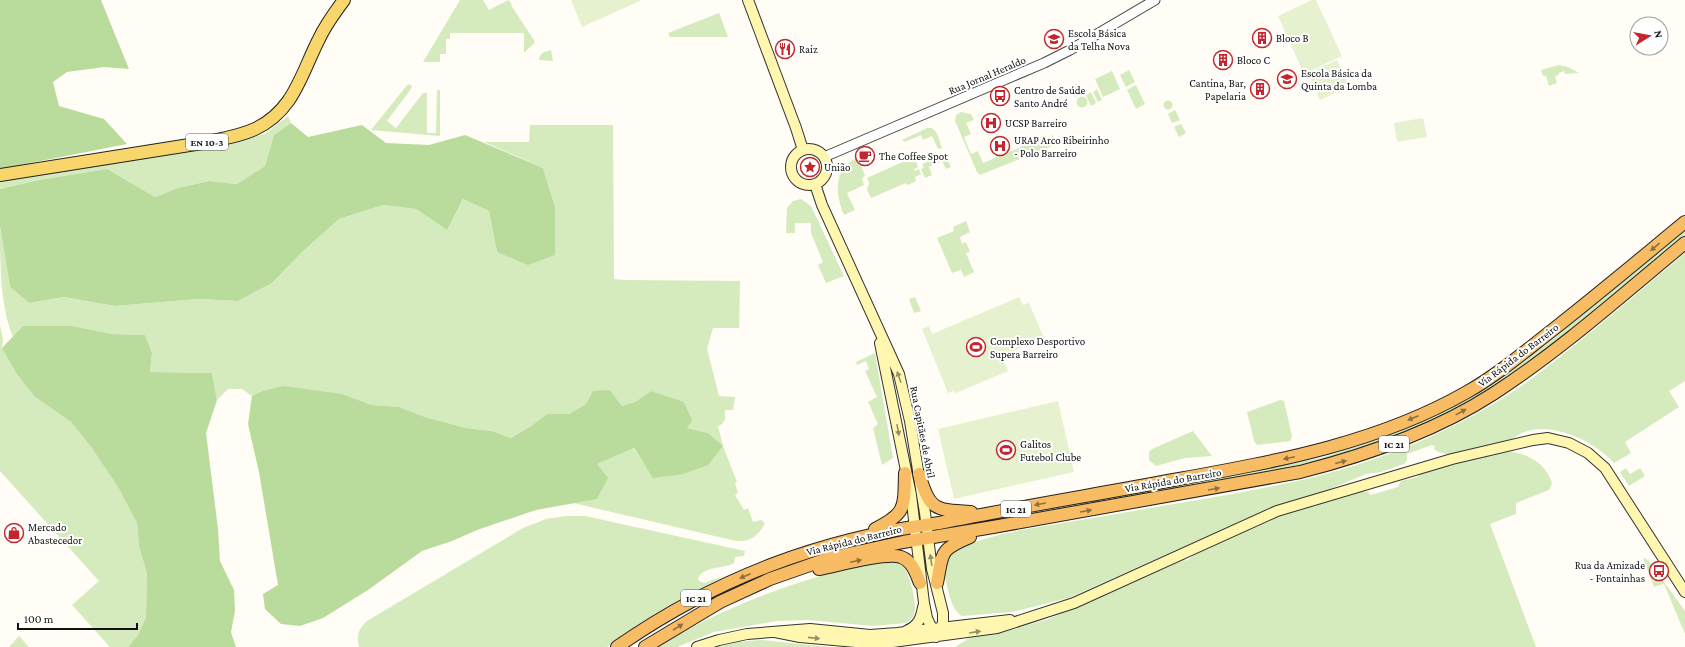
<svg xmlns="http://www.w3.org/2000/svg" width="1685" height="647" viewBox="0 0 1685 647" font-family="'Crimson Pro',serif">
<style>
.green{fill:#d5ebbd}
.forest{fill:#b9dc9c}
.pitch{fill:#e6f2cf}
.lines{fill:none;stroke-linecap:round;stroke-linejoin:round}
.tertiary-casing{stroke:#444;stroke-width:11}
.secondary-casing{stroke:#333;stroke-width:12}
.primary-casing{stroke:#222;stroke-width:14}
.trunk-casing{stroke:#222;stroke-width:14}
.tertiary{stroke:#fff;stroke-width:9}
.secondary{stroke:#fff6b0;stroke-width:10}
.primary{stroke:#f9d66b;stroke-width:12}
.trunk{stroke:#f7bc64;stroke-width:12}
.oneway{fill:#906f3f}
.oneway2{fill:#948f68}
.labels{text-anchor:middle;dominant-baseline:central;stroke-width:4;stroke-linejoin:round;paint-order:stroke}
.shield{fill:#fff;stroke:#585858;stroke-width:1}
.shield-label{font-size:10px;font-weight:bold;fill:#111}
.poi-label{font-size:11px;fill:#111;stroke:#fff;text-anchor:start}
.street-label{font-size:11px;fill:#111;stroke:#fff}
</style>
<rect width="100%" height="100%" fill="#fffdf5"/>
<path class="green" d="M460 0H483L489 10 508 0 512 4 511 5 535 42 524 53V33H450V39H446V54H440V62H423Z
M719 13 728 37H670L668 33Z
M551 50 553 61 539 60V58L542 53Z
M1559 65 1568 67 1579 73 1565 74 1564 71 1559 73V75L1555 76 1557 83 1549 86 1546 76H1543L1541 70Z
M1129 70 1135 82 1126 87 1120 75Z
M1112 71 1120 89 1103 97 1095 79Z
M408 84 412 86 411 89 387 121 396 128 423 93H427V133H436L437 90H440V136L371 130Z
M1078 84 1082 93 1075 97 1070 87Z
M1136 85 1145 104 1136 109 1127 90Z
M1097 89 1102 100 1098 102 1093 92Z
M1091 92 1096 103 1091 106 1086 95Z
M1076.5 102a5.5 5.5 0 1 1 11 0a5.5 5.5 0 1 1-11 0Z
M1163.5 105a4.5 4.5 0 1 1 9 0a4.5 4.5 0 1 1-9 0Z
M1175 110 1180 120 1172 123 1168 114Z
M961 112 971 114 974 120 966 123 971 134 964 137 971 154 978 151 983 163 1023 146 1022 142 1033 138 1036 145 1052 137V134L1057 144 980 175 977 172 955 121 956 115Z
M288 116 291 123 274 135 265 166 237 184 209 181 178 188 155 197 107 169 39 180 0 189V182L96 164 240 142 266 133Z
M1181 124 1186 133 1179 137 1174 127Z
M530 125H613L614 279 624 280 740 281 739 328H713L707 349 719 396 735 397 733 410H725V420L721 425 718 426 723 446 737 482 735 483 738 493 735 495 744 510 748 508 753 522 761 520 765 523C759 535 751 542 736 541L573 503 597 499V464L633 448 654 478 708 433 687 428 662 396 651 391 635 402 622 406 610 390 569 414H547L531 426 511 438 492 431 466 428 425 417 399 407 372 405 342 394 262 391 252 396 242 389H228L217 400 212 373 150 372 152 353 145 335 112 334 72 326H23L13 337C0 307 0 260 0 226L10 287 29 303 64 297 115 306 198 299 238 301 272 283 302 252 339 219 383 205 416 209 447 230 463 199 489 211 497 252 555 207 543 168 484 142H529Z
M927 128C937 126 939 140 942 148L938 149 932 136 923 140 921 135 905 142 902 140Z
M945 154 951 167 946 169 942 161 929 167 932 175 925 178 921 169 924 168 922 164Z
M856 158 858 163H860L865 176 862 178 864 185 847 193 855 210 844 215C835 194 833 171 856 158Z
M915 159 918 167 914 169 915 171 919 169 921 174 915 177 916 181 908 185 906 183 871 198 867 190 869 183 867 178 907 160 908 162Z
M801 199 811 206 844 276 826 283 818 265 823 262 811 233V223H795V233H786L787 208 793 201Z
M966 221 970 232 960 237 962 244 966 242 970 252 966 253 974 272 964 277 961 270 952 273 937 238 954 231 953 227Z
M1685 230V236L1549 349 1498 385 1455 410 1399 436 1321 462 1245 477 935 531 1321 458C1378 440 1433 419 1485 388 1520 367 1552 340 1584 313 1618 286 1651 258 1685 230Z
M1685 253V381L1669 391 1679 407 1625 442 1631 453 1614 463C1592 439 1541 415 1512 439 1498 442 1456 456 1445 454 1441 453 1436 451 1434 449L1435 446 1432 445 1407 454V460L1404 464 1381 472 1366 474 1323 492 1266 510 1069 598 1012 612 962 616C951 611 944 579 945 567 946 562 949 557 951 552 988 533 1039 527 1081 520 1153 507 1225 497 1297 481 1381 462 1464 428 1534 377 1586 338 1635 295 1685 253Z
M915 297 921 311 914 313 909 299Z
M0 326 3 339 2 348 35 397 71 422 91 447 118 487 137 523 139 546 147 574 146 617 138 635 128 647H110L72 605 99 581 0 471Z
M875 353 893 458 882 465 873 428 878 424 868 402 877 397 865 371 869 369 866 361 857 365 856 362Z
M1280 400 1284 401 1292 436 1290 441 1257 445 1254 441 1247 412Z
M1193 431 1212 456 1185 458 1156 466 1149 460V452L1152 449Z
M1503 451C1525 452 1545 461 1552 483L1549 490 1516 503V514L1490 524 1536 647H955L971 637 999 633 1049 619 1184 558 1186 561 1200 551 1276 516 1359 491 1369 492 1370 495 1374 494 1398 487 1401 481 1418 477 1420 473Z
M1626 468 1630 474 1640 468 1645 476 1629 486 1620 472Z
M566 516H585L745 551 744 556 735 557 734 563C726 569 705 565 698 578L699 581 704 583 724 576 657 613 607 647H359C356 636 359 628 367 621L523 528 546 519Z
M1643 558 1648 560 1685 611V634L1664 584 1654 587Z
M883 560C889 561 896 560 901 564 909 570 918 604 914 614 913 618 909 621 906 623L874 626 808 620 777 621 714 632 677 647H658C723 606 807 576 883 560Z
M19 636 29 647H9Z
M761 640 829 647H716L738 642Z"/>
<path class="forest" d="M0 0H101L129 69 104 67 67 72 53 82 59 106 104 119 127 144 0 169Z
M291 123 308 137 362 125 386 143 429 145 465 135 543 168 555 207V255L528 265 497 252 489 211 463 199 447 230 416 209 383 205 339 219 302 252 272 283 238 301 198 299 115 306 64 297 29 303 10 287 0 226V189L39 180 107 169 155 197 178 188 209 181 237 184 265 166 274 135Z
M23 326H72L112 334 145 335 152 353 150 372 212 373 217 400 206 433 218 529 220 561 234 590 235 611 231 632 236 647H128L138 635 146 617 147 574 139 546 137 523 118 487 91 447 71 422 35 397 17 374 2 348Z
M284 386 342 394 372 405 399 407 425 417 466 428 492 431 511 438 531 426 547 414H569L586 404 593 391 610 390 622 406 635 402 651 391 684 402 692 420 687 428 708 433 723 446 708 465 683 474 653 478 634 448 597 464 608 478 597 499 536 510 477 530 452 541 422 551 368 590 323 618 300 626 281 624 265 609 263 594 278 585 259 472 248 424 252 396 262 391Z"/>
<path class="pitch" d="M571 0H642L582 27Z
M1312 0H1316L1342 56 1304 74 1278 16Z
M1337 60 1349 86 1320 100 1308 73Z
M1423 118 1427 137 1397 142 1394 123Z
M1019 297 1023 305 1029 303 1044 338 1001 356 1008 371 956 393 954 391 948 393 922 329 929 326 932 334Z
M1058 401 1074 472 954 499 938 429Z"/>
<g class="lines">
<g class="tertiary-casing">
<path id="tertiary" d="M824 157 1044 63 1070 50 1155 0"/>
</g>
<g class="secondary-casing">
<path id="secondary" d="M748 0 796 128 803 150
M791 167a18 18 0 1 1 36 0a18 18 0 1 1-36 0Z
M815 184 822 205 899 374 910 421 925 513 932 569 943 613V623L936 637
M880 343 911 495 924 603 927 618 934 633
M906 631C918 626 921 619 923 607
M775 632 800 637 878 644 997 628 1074 603 1277 511 1452 459 1533 440 1548 438 1569 443 1588 453 1605 468 1685 592
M697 647 719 640 747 634 810 629 870 635 897 633 1010 620"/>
</g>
<g class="primary-casing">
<path id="primary" d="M0 175 202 143C219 139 238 137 255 129 294 111 301 74 319 39 325 26 335 12 344 0"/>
</g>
<g class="trunk-casing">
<path id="trunk" d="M919 474C930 510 934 510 971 512
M875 529C907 513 904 507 905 473
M819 569C836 566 886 551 901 557 912 561 916 573 920 583
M937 583C943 552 939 550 970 537
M617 647C716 578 820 539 939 523 1019 507 1099 494 1179 479 1278 461 1378 443 1467 392 1497 375 1523 353 1550 332 1596 296 1640 259 1685 222
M645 647 720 602 770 579 830 558 903 542 993 527 1300 472C1367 455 1434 432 1493 394 1561 350 1622 295 1685 243"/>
</g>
<use href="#tertiary" class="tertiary"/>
<use href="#secondary" class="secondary"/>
<use href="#primary" class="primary"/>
<use href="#trunk" class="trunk"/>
</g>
<defs><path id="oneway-solid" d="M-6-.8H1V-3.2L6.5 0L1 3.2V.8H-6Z"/></defs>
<g class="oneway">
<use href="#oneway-solid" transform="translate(1655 247) rotate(140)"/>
<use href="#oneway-solid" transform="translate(1461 412) rotate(-29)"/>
<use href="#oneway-solid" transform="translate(1413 418) rotate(157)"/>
<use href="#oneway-solid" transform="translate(1289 458) rotate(168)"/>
<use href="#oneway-solid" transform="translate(1341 462) rotate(-14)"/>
<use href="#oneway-solid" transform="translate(1214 489) rotate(-10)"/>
<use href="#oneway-solid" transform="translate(1040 504) rotate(170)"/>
<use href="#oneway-solid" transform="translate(1086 511) rotate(-10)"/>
<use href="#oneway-solid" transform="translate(856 561) rotate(-12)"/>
<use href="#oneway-solid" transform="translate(745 576) rotate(157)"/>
<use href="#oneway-solid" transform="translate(678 627) rotate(-32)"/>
</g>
<g class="oneway2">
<use href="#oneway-solid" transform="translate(899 377) rotate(-109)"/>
<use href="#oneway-solid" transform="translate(898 430) rotate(80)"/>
<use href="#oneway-solid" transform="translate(931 560) rotate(-98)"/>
<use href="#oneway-solid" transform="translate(975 632) rotate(-9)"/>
<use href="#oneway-solid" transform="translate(814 638) rotate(6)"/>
</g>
<defs>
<g id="building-ring" transform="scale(1)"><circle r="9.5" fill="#fff" stroke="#c4262e" stroke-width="1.5"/><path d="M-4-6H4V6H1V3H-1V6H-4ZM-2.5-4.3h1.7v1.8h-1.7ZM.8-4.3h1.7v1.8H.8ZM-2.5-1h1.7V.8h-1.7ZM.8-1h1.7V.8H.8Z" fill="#c4262e"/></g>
<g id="school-ring" transform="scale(1)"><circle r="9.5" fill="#fff" stroke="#c4262e" stroke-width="1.5"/><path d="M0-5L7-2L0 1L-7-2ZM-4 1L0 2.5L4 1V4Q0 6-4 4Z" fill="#c4262e"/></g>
<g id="restaurant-ring" transform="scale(1)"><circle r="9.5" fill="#fff" stroke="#c4262e" stroke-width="1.5"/><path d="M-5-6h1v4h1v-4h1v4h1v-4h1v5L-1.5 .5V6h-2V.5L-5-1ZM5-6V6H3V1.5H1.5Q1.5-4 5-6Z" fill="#c4262e"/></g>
<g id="bus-ring" transform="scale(1)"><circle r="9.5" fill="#fff" stroke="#c4262e" stroke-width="1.5"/><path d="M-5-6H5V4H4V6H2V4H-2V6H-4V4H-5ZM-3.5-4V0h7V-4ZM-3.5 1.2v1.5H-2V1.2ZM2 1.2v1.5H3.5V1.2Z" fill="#c4262e"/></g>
<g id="hospital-ring" transform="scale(1)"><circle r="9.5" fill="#fff" stroke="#c4262e" stroke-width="1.5"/><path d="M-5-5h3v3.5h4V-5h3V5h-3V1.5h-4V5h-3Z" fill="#c4262e"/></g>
<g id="cafe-ring" transform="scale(1)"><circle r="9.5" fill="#fff" stroke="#c4262e" stroke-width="1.5"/><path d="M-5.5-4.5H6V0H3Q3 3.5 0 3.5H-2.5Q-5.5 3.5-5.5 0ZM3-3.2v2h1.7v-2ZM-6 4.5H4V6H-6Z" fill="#c4262e"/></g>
<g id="sight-ring" transform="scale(1)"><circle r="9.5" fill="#fff" stroke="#c4262e" stroke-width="1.5"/><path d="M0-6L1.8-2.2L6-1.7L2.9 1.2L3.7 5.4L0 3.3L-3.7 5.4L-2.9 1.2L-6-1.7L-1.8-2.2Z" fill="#c4262e"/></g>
<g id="stadium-ring" transform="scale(1)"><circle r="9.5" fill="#fff" stroke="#c4262e" stroke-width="1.5"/><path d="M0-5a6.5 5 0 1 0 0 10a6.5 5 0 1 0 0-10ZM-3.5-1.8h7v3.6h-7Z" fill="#c4262e"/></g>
<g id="shop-ring" transform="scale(1)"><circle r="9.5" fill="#fff" stroke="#c4262e" stroke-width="1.5"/><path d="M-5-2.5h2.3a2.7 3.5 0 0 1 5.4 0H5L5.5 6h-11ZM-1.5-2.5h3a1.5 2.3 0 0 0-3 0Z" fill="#c4262e"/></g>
</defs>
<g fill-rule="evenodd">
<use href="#building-ring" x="1262" y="38"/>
<use href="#school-ring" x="1054" y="39"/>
<use href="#restaurant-ring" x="785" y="49"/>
<use href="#building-ring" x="1223" y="60"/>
<use href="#school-ring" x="1287" y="79"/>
<use href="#building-ring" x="1260" y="89"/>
<use href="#bus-ring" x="1000" y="96"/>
<use href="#hospital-ring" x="991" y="123"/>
<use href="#hospital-ring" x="1000" y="146"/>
<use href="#cafe-ring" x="865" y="156"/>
<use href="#sight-ring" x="810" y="167"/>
<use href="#stadium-ring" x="976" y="347"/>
<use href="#stadium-ring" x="1006" y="450"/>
<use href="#shop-ring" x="14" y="533"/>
<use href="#bus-ring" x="1659" y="571"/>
</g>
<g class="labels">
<g class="shield">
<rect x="186" y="134" width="42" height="16" rx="3"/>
<rect x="1379" y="436" width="30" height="16" rx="3"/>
<rect x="1001" y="501" width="30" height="16" rx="3"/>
<rect x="681" y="590" width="30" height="16" rx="3"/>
</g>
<g class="shield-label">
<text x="207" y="142">EN 10-3</text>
<text x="1394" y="444">IC 21</text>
<text x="1016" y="509">IC 21</text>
<text x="696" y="598">IC 21</text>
</g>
<g class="poi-label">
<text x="1068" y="33">Escola Básica<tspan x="1068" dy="13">da Telha Nova</tspan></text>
<text x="1276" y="38">Bloco B</text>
<text x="799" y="49">Raiz</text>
<text x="1237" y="60">Bloco C</text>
<text x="1301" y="73">Escola Básica da<tspan x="1301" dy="13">Quinta da Lomba</tspan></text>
<text x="1246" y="83" text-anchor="end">Cantina, Bar,<tspan x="1246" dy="13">Papelaria</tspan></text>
<text x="1014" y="90">Centro de Saúde<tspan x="1014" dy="13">Santo André</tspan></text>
<text x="1005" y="123">UCSP Barreiro</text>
<text x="1014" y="140">URAP Arco Ribeirinho<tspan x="1014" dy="13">- Polo Barreiro</tspan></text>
<text x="879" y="156">The Coffee Spot</text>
<text x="824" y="167">União</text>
<text x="990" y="341">Complexo Desportivo<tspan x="990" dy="13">Supera Barreiro</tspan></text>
<text x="1020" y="444">Galitos<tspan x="1020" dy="13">Futebol Clube</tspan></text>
<text x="28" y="527">Mercado<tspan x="28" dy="13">Abastecedor</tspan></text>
<text x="1645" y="565" text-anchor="end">Rua da Amizade<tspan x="1645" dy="13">- Fontainhas</tspan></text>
</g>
<g class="street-label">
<text transform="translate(987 75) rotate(-23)">Rua Jornal Heraldo</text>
<text transform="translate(1518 355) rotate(-37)">Via Rápida do Barreiro</text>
<text transform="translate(923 432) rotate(79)">Rua Capitães de Abril</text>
<text transform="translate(1173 480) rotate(-10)">Via Rápida do Barreiro</text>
<text transform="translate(854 540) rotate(-14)">Via Rápida do Barreiro</text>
</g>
</g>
<g transform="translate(1649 36) rotate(79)"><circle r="19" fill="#ffffff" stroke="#a0a0a0"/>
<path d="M0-3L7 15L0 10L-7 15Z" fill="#c4262e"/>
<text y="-6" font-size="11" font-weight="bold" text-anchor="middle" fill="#111111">N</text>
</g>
<path d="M18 623v6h119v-6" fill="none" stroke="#111111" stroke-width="2"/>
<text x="24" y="623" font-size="12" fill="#111111" stroke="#ffffff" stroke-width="3" paint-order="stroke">100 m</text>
</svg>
